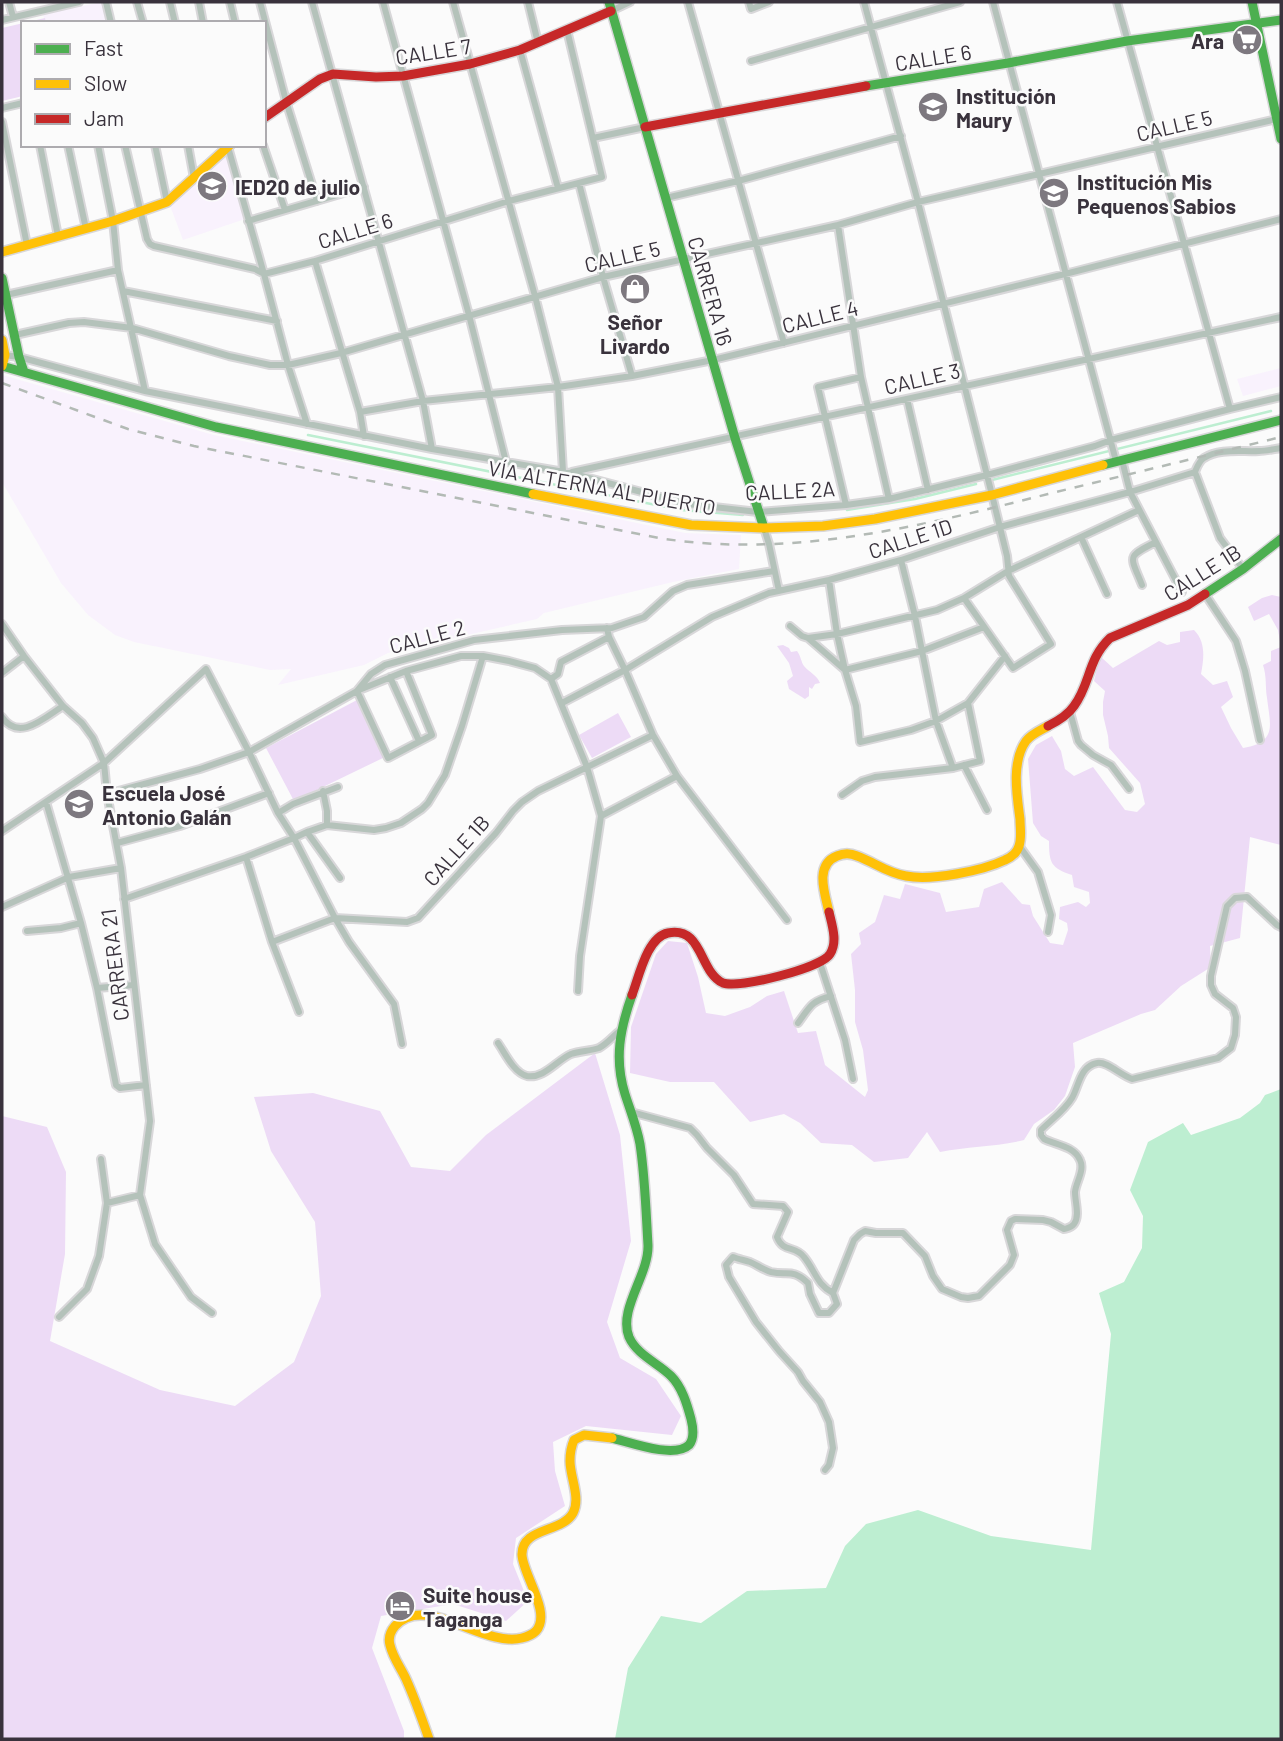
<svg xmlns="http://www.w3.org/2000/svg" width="1283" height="1741" viewBox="0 0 1283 1741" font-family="Barlow,sans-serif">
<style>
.built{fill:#f9f2fd}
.green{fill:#eddbf6}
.water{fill:#bdeed1}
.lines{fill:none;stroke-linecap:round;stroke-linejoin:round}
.stream{stroke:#bdeed1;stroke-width:2.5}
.street-casing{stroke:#d8d7d9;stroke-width:10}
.fast-casing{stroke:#d8d7d9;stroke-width:12}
.slow-casing{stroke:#d8d7d9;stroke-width:12}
.jam-casing{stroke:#d8d7d9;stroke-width:12}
.street{stroke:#b4c2ba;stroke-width:6}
.fast{stroke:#4caf50;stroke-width:9}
.slow{stroke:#ffc107;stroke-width:9}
.jam{stroke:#c62828;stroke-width:9}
.rail{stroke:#b3bab5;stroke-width:2.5;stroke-dasharray:9 9;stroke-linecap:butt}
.labels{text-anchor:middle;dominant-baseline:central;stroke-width:5;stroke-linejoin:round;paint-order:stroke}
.poi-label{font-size:21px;font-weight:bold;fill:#39323c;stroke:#fbfbfb;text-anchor:start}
.street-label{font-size:21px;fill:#39323c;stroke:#fbfbfb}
</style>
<rect width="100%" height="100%" fill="#fbfbfb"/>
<path class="built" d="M102 2 107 23H45L43 14Z
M227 152 245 219 183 240 169 203Z
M1281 368V386L1243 396 1237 379Z
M2 375 214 435 685 533 741 535 739 569 673 582 544 613 537 619 388 653 364 665 278 685 291 669 270 670 134 642 115 635 88 615 61 583 2 482Z"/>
<path class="green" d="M45 18 46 23H23V96L2 101V28Z
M1272 595 1281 597V845L1250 837 1240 938 1210 946 1211 967 1181 986 1155 1010 1141 1014 1073 1043 1075 1067 1065 1096 1054 1110 1034 1124 1024 1140C996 1147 968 1146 940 1152L927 1132 908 1158 874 1162 852 1145 821 1143 800 1123 784 1114 750 1122 714 1082H670L630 1073 631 1027 656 954 668 941 687 943 698 977 706 1013 725 1016 750 1007 767 996 784 991 798 1033 816 1031 825 1065 865 1097 868 1090 863 1050 855 1022V990L851 954 861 944 859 933 875 922 884 895 900 899 905 884 940 893 946 912 979 907 984 889 1002 882 1022 904 1030 905 1033 916 1050 943 1063 945 1068 930 1067 923 1059 919 1060 907 1078 902 1086 907 1090 903 1089 892 1074 887 1072 875C1051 868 1049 863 1049 841L1041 836 1033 823 1028 759 1036 745 1052 736 1061 751 1065 769 1074 776 1093 767 1125 810 1137 812 1145 804 1140 783 1109 748 1108 736 1103 715V702L1105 691 1094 681 1100 656 1113 668 1159 641 1167 645 1180 642V632L1194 630C1206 642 1204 658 1201 674L1213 685 1227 681 1233 697 1221 707 1231 728 1243 748C1278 742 1270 724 1267 698 1265 685 1267 678 1263 665L1271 661V651L1281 647 1278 630 1269 614 1254 621 1248 607 1262 598Z
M783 645 789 648 791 652 797 651C801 656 801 662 804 666 810 673 817 675 820 683L815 684 812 689 809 687V696L805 699 789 689 787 681 793 676 789 663 777 646Z
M357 700 385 757 294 801 266 748Z
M618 713 631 737 592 758 579 735Z
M595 1053 620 1135 631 1241 607 1322 620 1358 656 1379 681 1416 672 1435 586 1426 553 1442 555 1471 565 1506 516 1538 513 1564 528 1601 506 1621 453 1604 381 1616 372 1648 404 1731V1739H2V1116L47 1127 66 1172 65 1254 50 1341 160 1390 235 1406 294 1362 321 1296 315 1222 271 1151 254 1097 313 1093 380 1111 411 1167 450 1171 486 1135Z"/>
<path class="water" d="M1281 1089V1739H615L628 1668 661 1616 701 1623 747 1591 826 1588 845 1546 866 1524 918 1510 991 1536 1091 1550 1111 1334 1099 1293 1124 1282 1142 1248 1143 1216 1130 1190 1148 1142 1183 1123 1191 1135 1240 1118 1260 1103 1265 1095Z"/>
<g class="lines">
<path class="stream" d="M308 435 681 510 743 515
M992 480 1271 411
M847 510 915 499 976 484"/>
<g class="street-casing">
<path id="street" d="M9 2 13 17
M106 2 111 23
M137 2 143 23
M170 2 175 23
M199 2 203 23
M230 2 235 23
M260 2 286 101 317 201
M312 2 423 401 432 449
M383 2 469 315 506 462
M453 2 535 296 558 387 563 472
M528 2 538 43
M688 2 784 343
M749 2 751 9 769 2
M864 2 918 202 992 495 1007 556 1009 576 1051 644 1013 668 964 598
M993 2 1116 461
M1117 2 1230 409
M611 11 630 2
M2 20 79 2
M520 50 558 188
M751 61 960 2
M2 108 23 103
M2 122 27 245
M593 138 645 127
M40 145 58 236
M68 145 86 229
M98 145 113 221 118 270 145 391
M125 145 147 239 150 244 154 246 255 269 264 274 315 261 509 201 602 177 567 30
M155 145 167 202
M188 145 194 178
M263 145 285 210
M228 147 264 274 288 365 307 424
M579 183 603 277 632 376
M666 198 738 181 901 136
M248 221 364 187
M838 225 861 377 889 499
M315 261 360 412 364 436
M123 291 277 321
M6 295 118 270
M15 335 69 323 84 322 132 328 229 356 270 365H288L341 353 603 277 838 225 918 202 1281 118
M4 355 19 357 145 391 432 449 570 473 687 504 758 512 846 505 889 499 987 475 1095 446 1111 440 1230 409 1281 397
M907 399 928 490
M360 412 423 401 558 387 632 376 713 360 1065 274 1281 219
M1122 460 1130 492 1182 592
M572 472C809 422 1045 368 1281 317
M1195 472 1220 538 1243 569
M846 505 818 387 861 377
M764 528 769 544 779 591
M1081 537 1107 594
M901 560 915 616 936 721 953 768
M829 580 837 634 845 670 856 706 860 742 911 730 936 721 968 703 1005 656
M1142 585C1130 555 1126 557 1156 542
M1205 594 1236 641 1245 671 1260 740
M2 624 24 656 63 706 82 723 93 738 104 763 107 794 121 868 150 1121 140 1195 155 1244 191 1297 212 1313
M790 626 802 636 808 638 845 670 922 651 984 627
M607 628 609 637 625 670 653 735 677 776 787 920
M808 638 837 634 937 610 964 598 1008 571 1139 510
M2 673 24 656
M390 677 419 741
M551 679 558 674 561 662 609 637
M359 690 406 671 461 656H483L509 661 535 668 551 679 587 767 601 816 580 956 578 991
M357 691 388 758 432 735 406 671
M562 703 625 670 712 617 769 593 829 580 901 560 1000 527 1130 492 1195 472C1197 467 1199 461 1204 458 1219 448 1242 452 1259 451 1266 451 1274 449 1281 448
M1070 712 1078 741 1081 745 1093 755 1111 765 1129 789
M2 717C19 742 44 718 63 706
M964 765 987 810
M323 791 327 811V825
M107 794 200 769 249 752 357 691 371 674 385 665 474 640 562 630 612 628 644 617 673 591 687 585 774 571
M842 795 862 781 875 777 953 768 980 761 968 703
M46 802 81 923 97 988 116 1085 120 1088 146 1085
M278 813 293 804 338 787
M601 816 677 776
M2 831 104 763 206 669 249 752 278 813 294 838 335 918 349 942 394 1004 402 1044
M307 832 340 878
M117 843 180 826 269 793
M1020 847 1038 872 1051 915 1048 932
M246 857 272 942 299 1012
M124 899 246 857 294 838 307 832 327 825 374 830 386 828 401 823 422 809 428 803 445 775 462 726 483 656
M2 907 69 877 121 868
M27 931 61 928 81 923
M272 942 335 918 407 922 418 918 496 833 513 811 522 802 538 791 653 735
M820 963 845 1040 853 1079
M97 988 134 985
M798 1023C810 1007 811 1001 831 996
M498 1043C505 1053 514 1073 527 1076 544 1079 557 1060 571 1054 580 1051 590 1051 599 1048 607 1044 613 1036 621 1030
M631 1112 690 1128 697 1135 707 1148 734 1175 753 1204 783 1206 788 1212 777 1237C783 1253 795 1245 804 1257 815 1270 816 1284 833 1293L837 1304 829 1313H819L810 1294 808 1283C792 1268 788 1276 771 1272 764 1270 757 1265 750 1262 744 1260 738 1259 733 1257L726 1265 729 1277 756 1322 779 1351 798 1372 803 1381 820 1402 829 1422 833 1448 829 1465 825 1470
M107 1203 140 1195
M833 1293 854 1240 860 1234 865 1231 876 1233H903L925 1256 933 1276 942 1289 961 1297 968 1298 979 1296 1010 1265 1014 1255 1007 1230 1011 1221 1015 1219 1043 1220 1051 1222 1064 1229C1068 1228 1071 1228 1074 1224 1080 1216 1075 1202 1075 1192 1076 1182 1085 1170 1080 1160 1074 1146 1056 1145 1044 1139L1041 1135V1130C1051 1120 1065 1110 1072 1098 1079 1086 1080 1066 1097 1063 1107 1061 1120 1075 1132 1079L1218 1058 1231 1048 1235 1035 1236 1017 1233 1008 1215 994 1211 985V976L1227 906 1235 898 1247 897 1277 925 1281 927
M59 1317 87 1289 99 1256 107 1203 101 1159"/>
</g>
<g class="fast-casing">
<path id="fast" d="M609 2 735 438 764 528
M1252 2 1281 139
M866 86 1008 63 1127 41 1281 20
M2 278 19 357 24 372
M2 366 216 427 533 494
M1103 465 1281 420
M1205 594 1243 569 1281 539
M612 1438C629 1442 674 1459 689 1445 695 1438 693 1427 691 1419 687 1404 682 1387 671 1376 658 1363 637 1355 629 1337 618 1309 649 1275 648 1245 646 1212 645 1177 640 1144 637 1127 630 1110 625 1094 614 1059 620 1029 632 995"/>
</g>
<g class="slow-casing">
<path id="slow" d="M2 252 113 221 167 202 230 145
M2 340 5 355 2 366
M533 494 691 525 764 528 823 526 875 519 992 495 1103 465
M829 912C825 894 814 865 837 856 844 853 850 853 857 856 874 862 887 873 906 876 931 881 982 871 1005 860 1012 857 1017 853 1019 846 1022 837 1020 828 1020 819 1017 796 1011 762 1026 741 1031 734 1041 730 1048 726
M429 1739C422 1719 415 1699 406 1679 401 1668 393 1658 390 1645 388 1638 390 1632 395 1626 425 1592 483 1648 522 1638 526 1637 532 1635 536 1631 552 1613 523 1575 522 1555 521 1527 562 1533 573 1513 581 1498 570 1477 570 1461 570 1453 571 1447 574 1440L584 1435 612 1438"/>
</g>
<g class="jam-casing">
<path id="jam" d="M264 118 320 79 333 74 376 77 403 76 470 64 520 50 611 11
M645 127 866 86
M1048 726C1058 721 1068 715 1074 706 1091 683 1087 660 1110 638L1188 605 1205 594
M632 995C639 977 647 937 668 933 703 926 699 972 723 983 738 989 822 968 830 954 838 942 832 925 829 912"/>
</g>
<use href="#street" class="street"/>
<use href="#fast" class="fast"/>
<use href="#slow" class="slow"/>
<use href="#jam" class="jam"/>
<path class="rail" d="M2 383 128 429 194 446 659 538C790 559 922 526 1048 494 1126 475 1204 456 1281 437"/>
</g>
<defs>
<g id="supermarket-disc" transform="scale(1.575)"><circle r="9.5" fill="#7d787f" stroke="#fbfbfb"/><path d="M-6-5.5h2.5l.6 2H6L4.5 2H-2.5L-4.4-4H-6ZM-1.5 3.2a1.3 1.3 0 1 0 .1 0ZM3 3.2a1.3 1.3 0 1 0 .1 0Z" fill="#fff"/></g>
<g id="school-disc" transform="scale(1.575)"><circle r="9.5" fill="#7d787f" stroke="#fbfbfb"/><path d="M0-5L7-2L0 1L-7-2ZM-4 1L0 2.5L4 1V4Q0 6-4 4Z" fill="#fff"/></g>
<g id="shop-disc" transform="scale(1.575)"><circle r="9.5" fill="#7d787f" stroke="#fbfbfb"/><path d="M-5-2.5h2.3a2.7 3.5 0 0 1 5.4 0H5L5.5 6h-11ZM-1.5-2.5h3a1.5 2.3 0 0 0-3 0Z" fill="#fff"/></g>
<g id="hotel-disc" transform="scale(1.575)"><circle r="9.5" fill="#7d787f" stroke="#fbfbfb"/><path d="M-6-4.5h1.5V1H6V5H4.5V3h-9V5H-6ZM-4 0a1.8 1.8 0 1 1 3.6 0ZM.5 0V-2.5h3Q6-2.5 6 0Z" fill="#fff"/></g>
</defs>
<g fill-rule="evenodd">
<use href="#supermarket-disc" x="1247" y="40"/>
<use href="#school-disc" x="933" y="107"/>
<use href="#school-disc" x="212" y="186"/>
<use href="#school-disc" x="1054" y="193"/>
<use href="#shop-disc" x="635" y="289"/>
<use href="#school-disc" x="79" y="804"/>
<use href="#hotel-disc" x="400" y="1606"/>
</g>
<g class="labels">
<g class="poi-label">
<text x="1224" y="40" text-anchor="end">Ara</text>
<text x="956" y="95">Institución<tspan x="956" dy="24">Maury</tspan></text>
<text x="1077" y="181">Institución Mis<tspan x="1077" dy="24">Pequenos Sabios</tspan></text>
<text x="235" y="186">IED20 de julio</text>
<text x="635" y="321" text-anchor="middle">Señor<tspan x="635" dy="24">Livardo</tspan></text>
<text x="102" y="792">Escuela José<tspan x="102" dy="24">Antonio Galán</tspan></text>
<text x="423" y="1594">Suite house<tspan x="423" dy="24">Taganga</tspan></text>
</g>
<g class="street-label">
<text transform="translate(433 51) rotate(-9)">CALLE 7</text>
<text transform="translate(933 57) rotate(-9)">CALLE 6</text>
<text transform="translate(1174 125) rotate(-13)">CALLE 5</text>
<text transform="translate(355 230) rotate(-17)">CALLE 6</text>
<text transform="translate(622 256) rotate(-13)">CALLE 5</text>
<text transform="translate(711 291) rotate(74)">CARRERA 16</text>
<text transform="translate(820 316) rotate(-14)">CALLE 4</text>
<text transform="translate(922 378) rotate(-13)">CALLE 3</text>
<text transform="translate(602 487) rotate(10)">VÍA ALTERNA AL PUERTO</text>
<text transform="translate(790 490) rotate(-3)">CALLE 2A</text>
<text transform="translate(910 538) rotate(-18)">CALLE 1D</text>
<text transform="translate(1202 572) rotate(-32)">CALLE 1B</text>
<text transform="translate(427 636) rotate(-15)">CALLE 2</text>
<text transform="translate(456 850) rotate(-48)">CALLE 1B</text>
<text transform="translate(114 965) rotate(-97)">CARRERA 21</text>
</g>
</g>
<rect width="1283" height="1741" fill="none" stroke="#39323c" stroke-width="7"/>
<rect x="21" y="21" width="245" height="126" fill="#fbfbfb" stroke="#adabaf" stroke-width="2"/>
<rect x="35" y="44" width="35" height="10" fill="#4caf50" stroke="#adabaf" stroke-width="2"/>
<text x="84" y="56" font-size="21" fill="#39323c">Fast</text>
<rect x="35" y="79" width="35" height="10" fill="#ffc107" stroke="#adabaf" stroke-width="2"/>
<text x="84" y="91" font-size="21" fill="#39323c">Slow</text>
<rect x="35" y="114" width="35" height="10" fill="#c62828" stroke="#adabaf" stroke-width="2"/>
<text x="84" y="126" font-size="21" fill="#39323c">Jam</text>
</svg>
